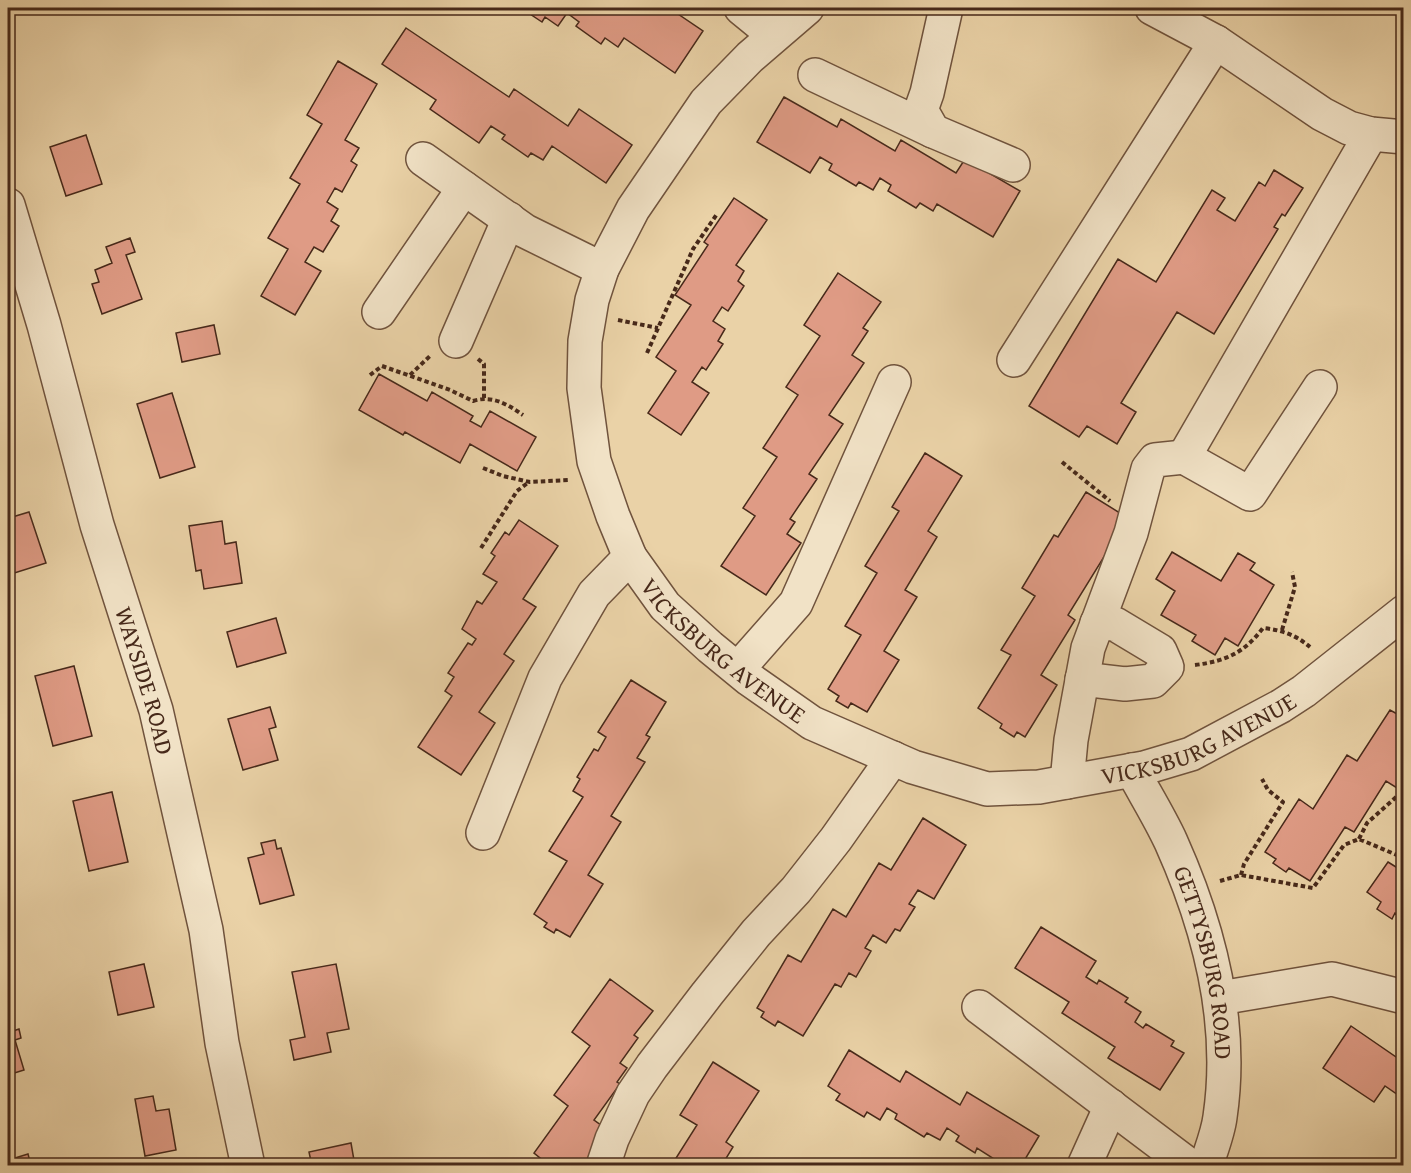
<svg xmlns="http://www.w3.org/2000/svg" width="1411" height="1173" viewBox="0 0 1411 1173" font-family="'Gentium Book Plus',serif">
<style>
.building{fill:#df9b85;stroke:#47291a;stroke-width:1.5}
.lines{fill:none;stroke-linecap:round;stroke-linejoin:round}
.minor-casing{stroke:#70533d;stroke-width:36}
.path{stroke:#47291a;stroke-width:4;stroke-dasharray:4.5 3;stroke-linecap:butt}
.minor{stroke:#f1e2c6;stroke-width:33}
.labels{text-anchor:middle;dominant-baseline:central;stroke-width:4.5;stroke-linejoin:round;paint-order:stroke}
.street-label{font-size:24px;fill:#47291a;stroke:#f1e2c6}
</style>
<rect width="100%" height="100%" fill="#ead2a7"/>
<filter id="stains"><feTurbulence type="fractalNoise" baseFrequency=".00333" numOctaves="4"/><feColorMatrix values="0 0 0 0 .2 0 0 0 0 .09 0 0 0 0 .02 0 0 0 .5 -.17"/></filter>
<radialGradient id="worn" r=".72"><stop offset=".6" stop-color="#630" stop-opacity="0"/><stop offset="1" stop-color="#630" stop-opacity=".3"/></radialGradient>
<path class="building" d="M521 8H669L703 31 675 73 624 38 618 47 605 38 601 44 576 26 579 22 567 13 558 26 545 17 542 22Z
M406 28 509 97 514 89 568 126 579 109 632 145 606 183 552 146 543 160 531 153 528 157 502 139 505 135 491 126 479 143 430 109 436 100 382 64Z
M338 61 377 84 345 140 359 148 351 161 357 165 342 192 335 188 327 202 338 209 331 221 339 226 323 252 314 247 305 262 321 271 295 315 261 296 288 249 268 238 300 184 290 178 322 124 307 115Z
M784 97 837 127 841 119 895 151 901 140 956 173 965 159 1020 191 993 237 937 204 933 211 920 203 916 208 888 191 891 185 880 178 873 190 859 182 856 186 829 170 832 164 820 157 810 173 757 142Z
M86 135 102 184 66 196 50 147Z
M1274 170 1303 188 1285 216 1282 214 1274 227 1278 229 1214 334 1177 312 1121 403 1136 412 1117 444 1087 426 1079 437 1029 406 1118 259 1156 282 1212 190 1225 198 1217 210 1235 221 1259 182 1265 186Z
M734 198 767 220 736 265 744 271 738 281 744 286 728 311 722 307 713 321 725 329 718 341 723 344 706 370 702 367 692 382 709 393 681 435 648 413 676 371 656 357 691 305 675 295 708 245 704 242Z
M130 238 135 252 126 255 142 299 102 314 92 284 99 282 95 270 112 263 106 247Z
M838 273 881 302 863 328 868 331 852 355 864 363 829 415 843 424 809 474 817 479 790 519 795 522 787 534 801 543 766 595 721 566 755 516 743 508 777 457 763 448 798 395 786 387 820 336 804 325Z
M214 325 220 354 182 362 176 333Z
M379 374 427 401 432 392 473 416 470 421 481 427 490 411 536 437 517 471 470 444 460 463 405 432 403 435 359 410Z
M172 393 195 467 160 478 137 404Z
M925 453 962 476 928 531 937 537 905 590 917 597 884 651 899 660 867 712 851 703 848 708 836 701 839 696 828 689 861 635 845 626 877 573 865 566 899 511 892 507Z
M1086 492 1128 518 1068 615 1075 620 1041 675 1057 685 1025 737 1017 732 1014 737 1000 728 1002 724 978 708 1011 655 1001 650 1035 596 1022 588 1054 535 1058 537Z
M29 512 46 563 8 575V514L9 518Z
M519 520 558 546 523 599 536 607 504 654 514 661 479 712 495 723 461 775 418 747 452 696 445 691 454 677 448 673 468 643 472 645 476 639 462 629 477 601 482 604 497 582 483 574 495 556 491 553 505 532 509 535Z
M222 521 225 544 236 542 242 583 204 589 201 570 196 571 189 526Z
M1172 552 1221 581 1238 553 1255 563 1250 570 1274 585 1238 646 1225 638 1215 655 1192 641 1196 635 1161 615 1175 591 1156 579Z
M276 618 286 653 237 667 227 632Z
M74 666 92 736 53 746 35 676Z
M631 680 666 702 646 735 650 737 637 758 645 762 611 816 621 822 588 875 603 884 570 937 556 929 554 933 544 927 547 923 534 914 567 861 549 851 583 797 573 791 580 779 577 777 594 749 598 751 606 737 598 732Z
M270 707 276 727 269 729 278 760 243 770 228 719Z
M1404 709V777L1397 788 1386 781 1354 832 1345 827 1310 881 1289 868 1286 872 1273 863 1276 859 1265 852 1299 799 1313 809 1347 755 1357 761 1390 710 1399 715Z
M112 792 128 862 89 871 73 801Z
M923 818 966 845 934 899 918 890 909 904 915 907 900 931 895 929 886 943 873 935 865 948 871 951 856 977 849 973 841 987 835 984 803 1036 778 1021 775 1026 761 1017 764 1012 757 1008 788 955 801 962 833 909 846 917 879 863 891 870Z
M275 840 277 849 281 848 294 895 260 904 248 858 264 854 261 843Z
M1388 862 1404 872V918L1395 913 1392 919 1377 909 1381 902 1367 892Z
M1041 927 1096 961 1086 977 1097 984 1099 980 1128 998 1125 1002 1141 1012 1135 1022 1143 1028 1146 1024 1174 1041 1171 1046 1184 1053 1160 1090 1108 1058 1115 1047 1062 1013 1069 1002 1015 968Z
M144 964 154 1007 118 1015 109 972Z
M336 964 349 1029 327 1033 331 1052 294 1060 290 1040 305 1037 292 972Z
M610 979 653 1011 634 1035 638 1038 620 1063 627 1068 617 1082 620 1084 594 1120 612 1133 589 1166H550L534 1153 568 1106 554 1095 590 1046 572 1032Z
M8 1012 13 1031 19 1029 21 1038 15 1040 24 1070 8 1075Z
M1351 1026 1402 1061 1404 1059V1099L1385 1086 1374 1102 1323 1068Z
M849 1050 900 1082 906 1071 960 1105 967 1092 1039 1136 1021 1166H1005L977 1148 975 1153 956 1141 959 1136 947 1128 940 1140 927 1133 924 1137 895 1119 897 1114 887 1108 880 1120 867 1112 864 1117 836 1100 840 1094 828 1086Z
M713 1062 759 1091 726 1142 733 1147 725 1160 732 1165 671 1166 697 1125 680 1115Z
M153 1096 156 1111 169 1109 176 1150 145 1156 135 1099Z
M351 1143 355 1166H312L309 1152Z
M28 1154 31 1166H18L15 1158Z"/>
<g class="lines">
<g class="minor-casing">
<g id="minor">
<path d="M741 8 774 35"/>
<path id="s1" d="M807 8 750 57 706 102 633 209 602 269 592 300 585 341 584 388 594 461 613 516 630 557 665 606 710 647 749 679 812 723 913 767 987 789 1039 787 1144 768 1191 754 1281 706 1304 691 1404 612"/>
<path d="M946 8 927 93 921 110 933 131 1013 165"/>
<path d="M1152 8 1216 42 1322 114 1349 128 1371 134 1404 137"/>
<path d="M815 75 933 131"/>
<path d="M423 159 525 231 602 269"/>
<path id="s2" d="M8 205 44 325 97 525 156 710 206 930 222 1043 248 1166"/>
<path d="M379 312 464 188"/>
<path d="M456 341 509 219"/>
<path d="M1014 360 1216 42"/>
<path d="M1320 387 1250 494 1184 457 1371 134"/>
<path d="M738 669 796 603 894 382"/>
<path d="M1082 679 1125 684 1153 681 1167 667 1160 651 1115 624 1097 623"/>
<path id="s3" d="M1132 770C1145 794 1160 818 1171 842 1210 929 1234 1022 1220 1117 1218 1133 1211 1150 1206 1166"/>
<path d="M1067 782 1071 740 1088 648 1131 533 1148 469 1155 460 1184 457"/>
<path d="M483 833 545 678 594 594 630 557"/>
<path d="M1220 998 1332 979 1404 997"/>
<path d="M979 1007 1190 1166"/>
<path d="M603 1166 612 1139 633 1094 652 1066 707 994 756 933 796 890 836 839 893 758"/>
<path d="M1084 1166 1111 1106"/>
</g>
</g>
<path class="path" d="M618 320 658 328
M647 353 693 249 717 214
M478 359 484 364V398
M370 375 382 366 450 390 473 401C492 395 507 404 523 415
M410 375 430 356
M1062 462 1110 501
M483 468 503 476 530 482 569 480
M481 548 517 491 529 482
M1282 630 1295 587 1292 572
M1195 665C1226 661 1244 653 1263 628 1282 630 1296 635 1310 647
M1359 839 1367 823 1404 790
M1241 875 1244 864 1283 802 1268 790 1262 779
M1220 881 1241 875 1313 888 1344 845 1359 839 1404 858"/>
<use href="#minor" class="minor"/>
</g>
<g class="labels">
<g class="street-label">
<text stroke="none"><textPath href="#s1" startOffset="766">VICKSBURG AVENUE</textPath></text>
<text stroke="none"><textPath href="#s2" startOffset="495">WAYSIDE ROAD</textPath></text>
<text stroke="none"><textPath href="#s1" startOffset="1288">VICKSBURG AVENUE</textPath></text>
<text stroke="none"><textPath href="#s3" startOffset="208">GETTYSBURG ROAD</textPath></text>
</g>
</g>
<rect width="1411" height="1173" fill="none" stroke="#ead2a7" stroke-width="30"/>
<rect x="9" y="9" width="1393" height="1155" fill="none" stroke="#47291a" stroke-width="3"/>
<rect x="15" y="15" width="1381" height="1143" fill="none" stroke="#47291a" stroke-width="1.5"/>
<rect width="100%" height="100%" filter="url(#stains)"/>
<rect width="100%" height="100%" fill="url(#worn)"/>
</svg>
